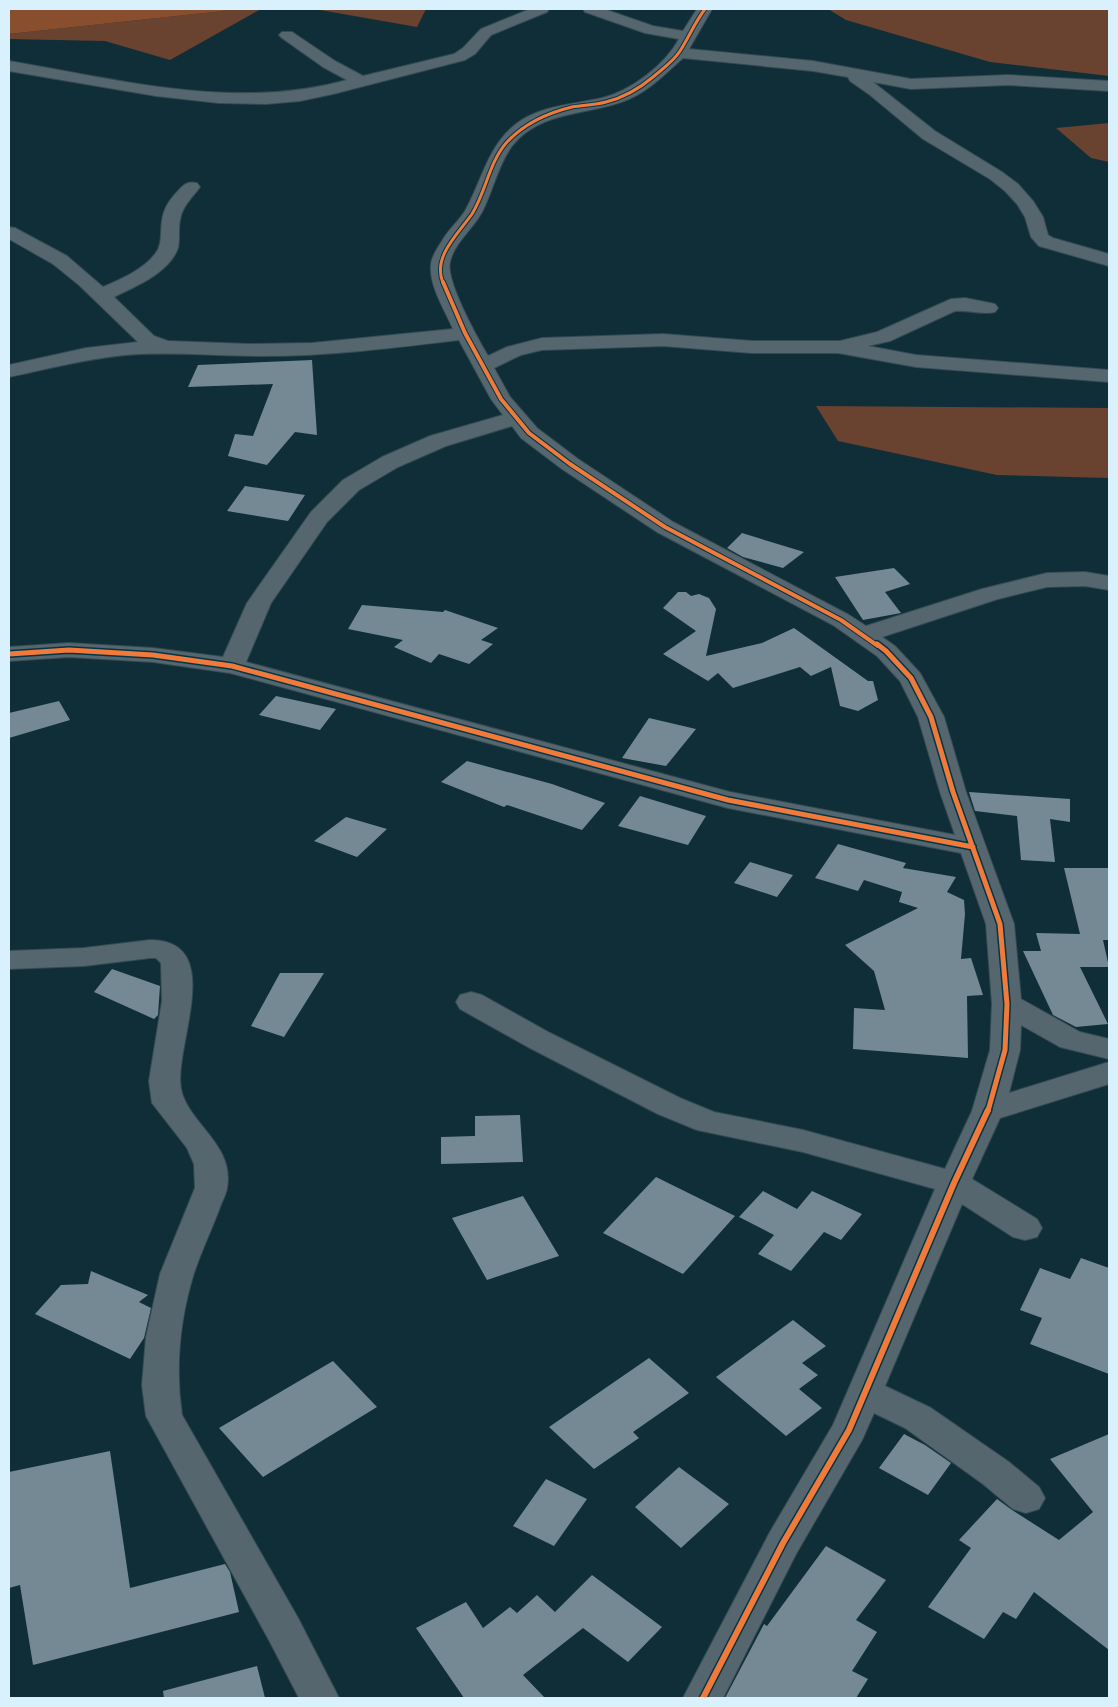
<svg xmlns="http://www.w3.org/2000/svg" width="1118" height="1707" viewBox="0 0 1118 1707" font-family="Inter,sans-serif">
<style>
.green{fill:#69432f}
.forest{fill:#894e2e}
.building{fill:#748994}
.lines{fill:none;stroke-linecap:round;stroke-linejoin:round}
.minor-casing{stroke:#344c54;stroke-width:2}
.minor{fill:#56666e;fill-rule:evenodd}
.cycleway-far3-casing{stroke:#003648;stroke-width:5}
.cycleway-far2-casing{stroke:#003648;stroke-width:6}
.cycleway-far1-casing{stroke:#003648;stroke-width:8}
.cycleway-casing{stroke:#003648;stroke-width:9}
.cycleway-far3{stroke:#f17a3a;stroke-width:3}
.cycleway-far2{stroke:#f17a3a;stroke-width:4}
.cycleway-far1{stroke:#f17a3a;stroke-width:5}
.cycleway{stroke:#f17a3a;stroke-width:6}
</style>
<rect width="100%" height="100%" fill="#102e38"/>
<path class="green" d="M221 9H426L417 27 320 10 261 9 170 60 105 41 9 39V34L222 11Z
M828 9H1109V76L990 62 846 20Z
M1109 123V162L1091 158 1056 128Z
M816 406 1109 408V478L997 475 838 441Z"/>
<path class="forest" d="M9 9H221L223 11 9 34Z"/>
<path class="building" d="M312 360 317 435 295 432 267 465 228 456 235 434 253 436 273 384 188 387 198 365Z
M245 486 305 495 288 521 227 511Z
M742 533 804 552 783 568 743 557 727 548Z
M894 568 910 584 885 592 901 613 863 620 835 577Z
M678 592H686L691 596 699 594 709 598 716 609 706 656 762 643 794 628 868 681H873L878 700 858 711 840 706 831 667 811 676 800 667 733 688 718 673 708 681 663 654 696 631 663 608Z
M362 605 443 612 445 610 498 628 481 640 493 644 469 664 439 654 431 663 394 647 403 640 348 629Z
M276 696 336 709 320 730 259 715Z
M59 701 70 720 9 738V713Z
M649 718 696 729 666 766 622 758Z
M467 761 552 784 605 803 582 830 507 805 504 807 441 782Z
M969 792 1070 799V822L1050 819 1055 862 1021 860 1017 816 975 811Z
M640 796 706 816 688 845 618 826Z
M346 817 387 829 357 857 314 841Z
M838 844 906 863 903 868 956 877 947 892 964 900 965 914 961 959 971 958 983 995 967 996 968 1058 853 1049 854 1008 885 1010 874 971 845 945 918 908 899 902 902 892 864 880 858 891 815 878Z
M750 862 793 875 777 897 734 883Z
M1064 868H1109V940H1103L1109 967H1080L1108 1024 1076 1027 1053 1015 1023 951H1041L1036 933 1080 934Z
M112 969 160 986 158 1015 154 1019 94 992Z
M280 973H324L284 1037 251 1026Z
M520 1115 523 1162 441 1164V1137L475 1136V1116Z
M656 1177 735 1216 683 1274 603 1233Z
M763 1191 797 1209 812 1191 862 1214 841 1240 824 1232 791 1271 758 1254 774 1235 739 1217Z
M523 1196 559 1256 487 1280 452 1218Z
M1081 1258 1109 1268V1374L1030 1344 1042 1318 1020 1310 1040 1268 1070 1279Z
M91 1271 148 1295 139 1302 151 1308 144 1338 130 1359 35 1314 61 1285 88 1284Z
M793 1320 826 1346 802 1363 818 1375 799 1389 822 1408 786 1436 716 1377Z
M649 1358 689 1393 633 1432 639 1438 594 1469 549 1427Z
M333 1361 377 1407 263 1477 219 1428Z
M904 1434 925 1445 951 1463 928 1495 879 1468Z
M1109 1434V1650L1034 1592 1016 1619 1003 1612 984 1639 928 1607 971 1548 959 1540 997 1499 1012 1510 1059 1540 1093 1512 1050 1459Z
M110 1451 130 1588 225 1564 230 1572 239 1612 33 1665 20 1585 9 1588V1472Z
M679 1467 729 1504 681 1548 635 1507Z
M546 1479 587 1499 554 1546 513 1526Z
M826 1546 886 1580 856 1620 877 1632 852 1671 868 1679 856 1698H725L764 1624 767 1626Z
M592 1575 662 1627 628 1662 583 1628 523 1675 545 1698H464L416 1628 466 1602 483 1628 510 1607 517 1613 537 1595 555 1612Z
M257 1666 265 1698H164L163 1691Z"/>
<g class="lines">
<g class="minor-casing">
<path id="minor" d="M530 9H549L547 12 491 35 475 54 465 60 333 94 300 101 266 104 219 103 156 96 9 71V61C120 80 236 111 347 80L323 67 282 38 279 35 282 32H292L335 61 363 76 454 54 463 48 481 29Z
M583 9H604L653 26 683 31 697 9H712L689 49 813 61 911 79 1008 75 1109 81V91L1008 85 911 89 873 82 935 131 1002 172 1018 184 1033 201 1043 217 1048 235 1053 238 1109 254V266L1039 246 1031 237 1025 217 1017 204 1005 191 990 179 923 139 870 95 850 81 848 77 813 71 683 58C666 73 650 90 629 99 590 116 541 109 512 146 498 165 493 191 482 212 473 229 454 243 450 262 445 280 478 339 488 356L507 347 542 338 663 334 752 341H840L877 332 951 299 965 298 995 304 998 308 995 312C982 315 968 310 955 311L890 341 868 346 916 355 1109 370V382L916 367 838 353H752L663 346 542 350 521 355 494 368 510 397 537 428 578 459 673 522 849 615 866 626 982 589 1047 573 1085 572 1109 576V590L1085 586 1047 587 998 599 882 637 895 646 920 673 944 717 966 792 1014 924 1021 999 1080 1032 1109 1039V1059L1060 1047 1021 1025 1020 1050 1009 1093 1109 1062V1084L1000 1118 972 1179 1037 1219 1042 1228 1037 1237 1025 1240 1013 1237 962 1204 885 1386 931 1408 1009 1462 1039 1487 1045 1498 1039 1509 1026 1513 1013 1509 983 1484 905 1428 874 1413 862 1440 796 1554 723 1698H683L770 1532 833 1425 935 1189 803 1152 697 1130 658 1114 528 1047 460 1009 456 1002 460 995 471 992 482 995 550 1033 680 1098 714 1112 803 1130 945 1169 972 1111 990 1050 992 1004 986 924 961 853 728 808 230 673 153 662 69 657 9 661V647L69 643 153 648 223 657 247 603 311 512 343 480 382 457 430 436 503 415 491 399 459 340C393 348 328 356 262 356 216 356 170 351 125 355 85 359 47 369 9 377V365L86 348 138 342 79 285 53 264 9 239V227L15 228 67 256 103 287C121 279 143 270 155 254 163 245 160 232 162 221 163 209 170 199 178 191 184 184 188 181 197 183L200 187C192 198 182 206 180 220 178 229 180 239 178 248 169 273 136 286 114 297L154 336 168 341 249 344 312 343 453 329C445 310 429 286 431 265 431 258 438 247 442 241 448 230 458 222 465 211 482 181 487 147 516 124 541 105 573 105 602 98 631 91 665 65 679 39L645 33 585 12ZM512 426 521 438 562 469 657 532 833 625 877 656 900 681 918 717 940 792 955 835 730 792 246 662 271 603 327 522 359 490 398 467 446 446Z
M150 940C228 940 173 1047 181 1089 188 1124 235 1144 227 1188 226 1195 221 1203 219 1210 211 1231 201 1252 194 1273 180 1318 175 1368 182 1415L298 1618 339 1698H299L270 1642 146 1416 142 1385 146 1337 160 1274 195 1188 194 1164 187 1148 152 1103 149 1081 162 1001 161 963 156 958H150L84 966 9 969V951L84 948Z"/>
</g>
<use href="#minor" class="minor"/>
<g class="cycleway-far3-casing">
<path id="cycleway-far3" d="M443 283C432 257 458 234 472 214 486 192 489 162 507 142 525 123 547 113 572 107 583 105 595 105 606 102 622 98 640 88 653 77 661 70 674 61 680 51 689 37 695 22 705 9"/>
</g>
<g class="cycleway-far2-casing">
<path id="cycleway-far2" d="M443 282 465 333 501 399 529 433 570 464 665 527 841 620 878 646"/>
</g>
<g class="cycleway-far1-casing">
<path id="cycleway-far1" d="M877 644 886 651 911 678 931 717 953 792 1000 924 1007 1004 1005 1050 988 1111
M9 654 69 650 153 655 232 666 728 800 973 847"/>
</g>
<g class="cycleway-casing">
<path id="cycleway" d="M703 1698 783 1543 849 1430 954 1183 988 1110"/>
</g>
<use href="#cycleway-far3" class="cycleway-far3"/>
<use href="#cycleway-far2" class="cycleway-far2"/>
<use href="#cycleway-far1" class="cycleway-far1"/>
<use href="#cycleway" class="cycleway"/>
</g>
<rect width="1118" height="1707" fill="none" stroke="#d9f1fd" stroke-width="20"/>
</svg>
